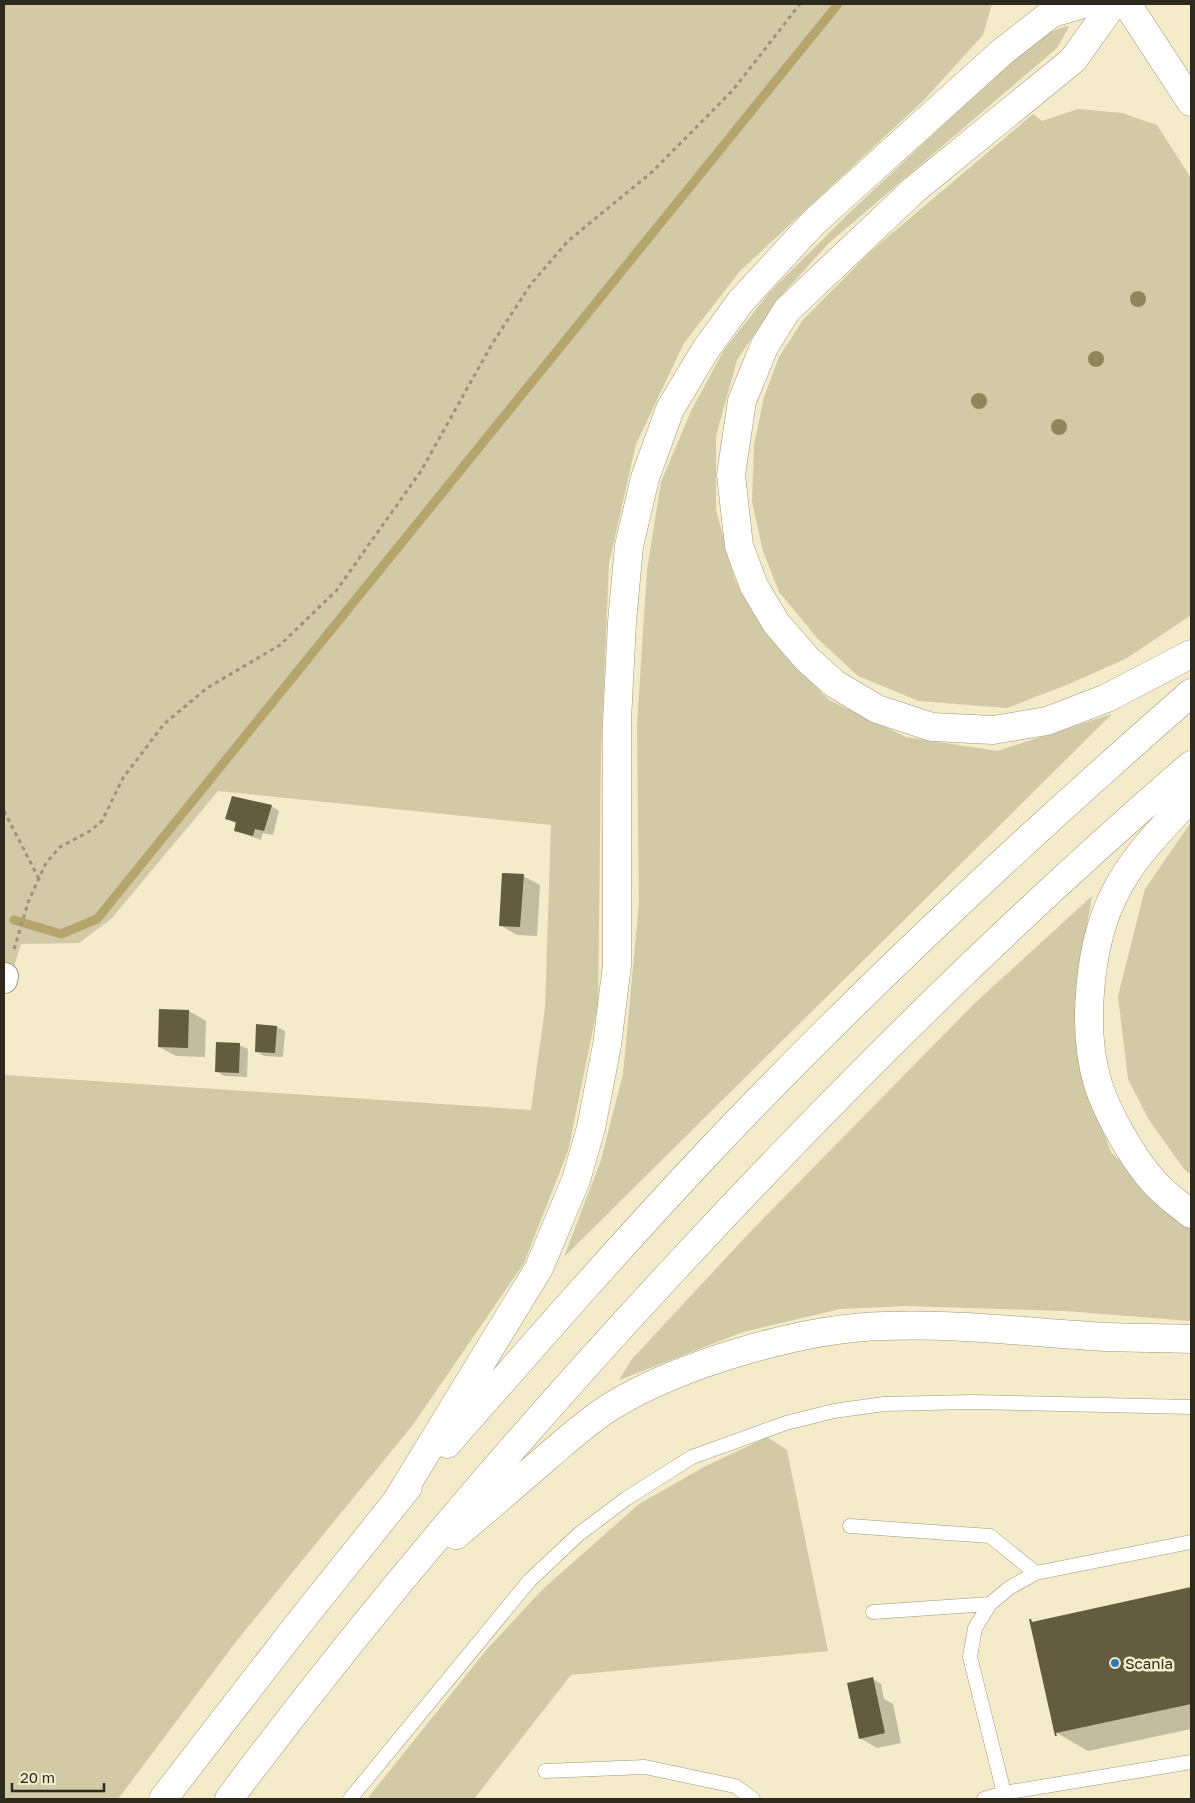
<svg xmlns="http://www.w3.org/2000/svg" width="1195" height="1803" viewBox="0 0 1195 1803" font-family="'Golos Text',sans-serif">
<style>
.green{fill:#d2c9a6}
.shadow{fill:#0003}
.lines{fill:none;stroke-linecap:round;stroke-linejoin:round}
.stream{stroke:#b5a56c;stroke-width:9}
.building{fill:#645c3f}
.lane-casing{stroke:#a09778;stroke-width:15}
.street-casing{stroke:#a09778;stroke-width:28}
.secondary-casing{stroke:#a09778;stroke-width:29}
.highway-casing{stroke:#a09778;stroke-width:29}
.path{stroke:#9a947c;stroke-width:3;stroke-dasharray:4 4;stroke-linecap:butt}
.lane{stroke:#fff;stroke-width:14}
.street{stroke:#fff;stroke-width:26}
.secondary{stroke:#fff;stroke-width:28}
.highway{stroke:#fff;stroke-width:28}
.tree{fill:#90865c}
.poi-dot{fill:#357aaf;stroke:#f3ebc9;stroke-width:2}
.labels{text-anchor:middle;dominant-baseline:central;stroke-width:5;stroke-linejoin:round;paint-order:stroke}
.poi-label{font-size:15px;fill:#2d2a1d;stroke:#f3ebc9;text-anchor:start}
</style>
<rect width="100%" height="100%" fill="#f3ebc9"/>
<path class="green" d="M4 4H992L983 35 923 101 740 271 684 343 636 444 609 563 601 753 598 1005 568 1151 524 1263 412 1426 238 1639 118 1799H4V1075L531 1110 545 1008 551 825 218 791 112 918 79 943 21 944 4 997Z
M1066 26 1069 27 1057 48 829 243 777 300 737 360 716 436V510L735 580 781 651 829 700 906 737 997 751 1112 714 564 1257 601 1160 623 1074 639 903 637 725 647 570 661 482 692 409 724 350 769 293 847 215 1006 66 1043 35Z
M1078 109 1122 113 1157 125 1191 178V615L1127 658 1069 684 1007 708 919 701 858 676 818 639 779 592 763 551 752 502 754 445 764 397 779 357 803 320 870 252 1033 114 1042 121Z
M1191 822V1175L1184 1169 1149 1120 1128 1079 1118 996 1145 889Z
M1092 896 1077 983 1080 1070 1111 1152 1161 1203 1191 1225V1321L1065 1311 906 1306 840 1309 743 1332 619 1380 632 1359 752 1230 975 1003Z
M767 1437 787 1450 828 1651 571 1675 474 1799H367L488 1648 543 1589 639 1504 704 1467Z"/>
<path class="shadow" d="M271 806 279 811 273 835 263 833 261 840 236 831 237 824 227 819Z
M523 876 540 885 537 936 517 935 500 925Z
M160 1010 189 1011 206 1021 205 1057 176 1056 159 1047Z
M277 1027 285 1031 283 1057 264 1056 256 1051Z
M239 1045 248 1049 247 1077 224 1076 216 1071Z
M1191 1589V1729L1088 1751 1055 1732 1032 1623Z
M873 1679 881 1684 884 1699 893 1704 901 1743 877 1748 860 1738Z"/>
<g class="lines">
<path class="stream" d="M14 920 61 934 97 919 838 4"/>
</g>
<path class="building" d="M232 796 272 805 264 831 255 829 253 836 234 831 236 822 225 819Z
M502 873 524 874 520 927 499 926Z
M159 1009 189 1010 188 1048 158 1047Z
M256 1024 277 1026 275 1053 255 1052Z
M216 1042 240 1043 239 1073 215 1072Z
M1191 1587V1704L1056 1733 1057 1736H1055L1029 1619H1031L1032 1622Z
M873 1677 885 1733 859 1739 847 1683Z"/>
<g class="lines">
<g class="lane-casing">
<path id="lane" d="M850 1526 990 1536 1036 1573
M1191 1542 1036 1573 1009 1588 990 1604 975 1628 970 1657 1004 1793 1191 1762
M873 1612 990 1604
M545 1771 645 1767 735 1786 753 1799
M350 1799 530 1580 579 1534 627 1498 692 1457 786 1423 834 1411 884 1404 972 1402 1191 1407
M984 1799 1004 1793"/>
</g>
<g class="street-casing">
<path id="street" d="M4 980 5 976"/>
</g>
<g class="secondary-casing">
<path id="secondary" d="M1127 4 1191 102"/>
</g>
<g class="highway-casing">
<path id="highway" d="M1113 4 1073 60 915 189 787 310 764 347 742 401 731 475 739 546 754 586 776 623 807 659 835 684 877 709 932 727 993 730 1047 721 1107 698 1191 654
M1191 797C1164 827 1134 855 1116 891 1089 942 1081 1029 1098 1084 1107 1113 1133 1159 1154 1182 1164 1194 1179 1204 1191 1214
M447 1444C531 1348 615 1252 702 1159 856 995 1022 841 1191 693
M396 1502 539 1268 576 1180 591 1128 607 1045 617 965V721L622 622 629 546 645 478 670 409 706 349 741 301 813 223 1002 52 1052 13 1083 4
M456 1535C487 1509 517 1483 547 1457 567 1440 588 1421 610 1407 680 1364 802 1328 884 1326 958 1323 1033 1333 1107 1337 1135 1338 1163 1338 1191 1339
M163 1799 296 1627 408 1487
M229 1799C368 1613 519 1436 677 1266 840 1090 1010 921 1191 765"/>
</g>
<path class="path" d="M4 811 39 879
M14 949 29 900 46 863 60 847 90 831 102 821 123 778 164 724 207 688 280 645 336 591 421 471 492 344 531 284 568 241 652 172 733 90 800 4"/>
<use href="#lane" class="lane"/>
<use href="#street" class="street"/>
<use href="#secondary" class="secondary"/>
<use href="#highway" class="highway"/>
</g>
<g class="tree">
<circle cx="1138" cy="299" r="8"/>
<circle cx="1096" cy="359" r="8"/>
<circle cx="979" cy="401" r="8"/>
<circle cx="1059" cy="427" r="8"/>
</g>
<circle class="poi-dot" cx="1115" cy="1663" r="5"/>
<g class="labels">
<g class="poi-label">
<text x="1125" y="1663">Scania</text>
</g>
</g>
<rect width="1195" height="1803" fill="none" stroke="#2d2a1d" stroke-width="10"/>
<path d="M12 1783v8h92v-8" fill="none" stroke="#2d2a1d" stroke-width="2.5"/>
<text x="20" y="1783" font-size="15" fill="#2d2a1d" stroke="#f3ebc9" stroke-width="4" paint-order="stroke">20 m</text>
</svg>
